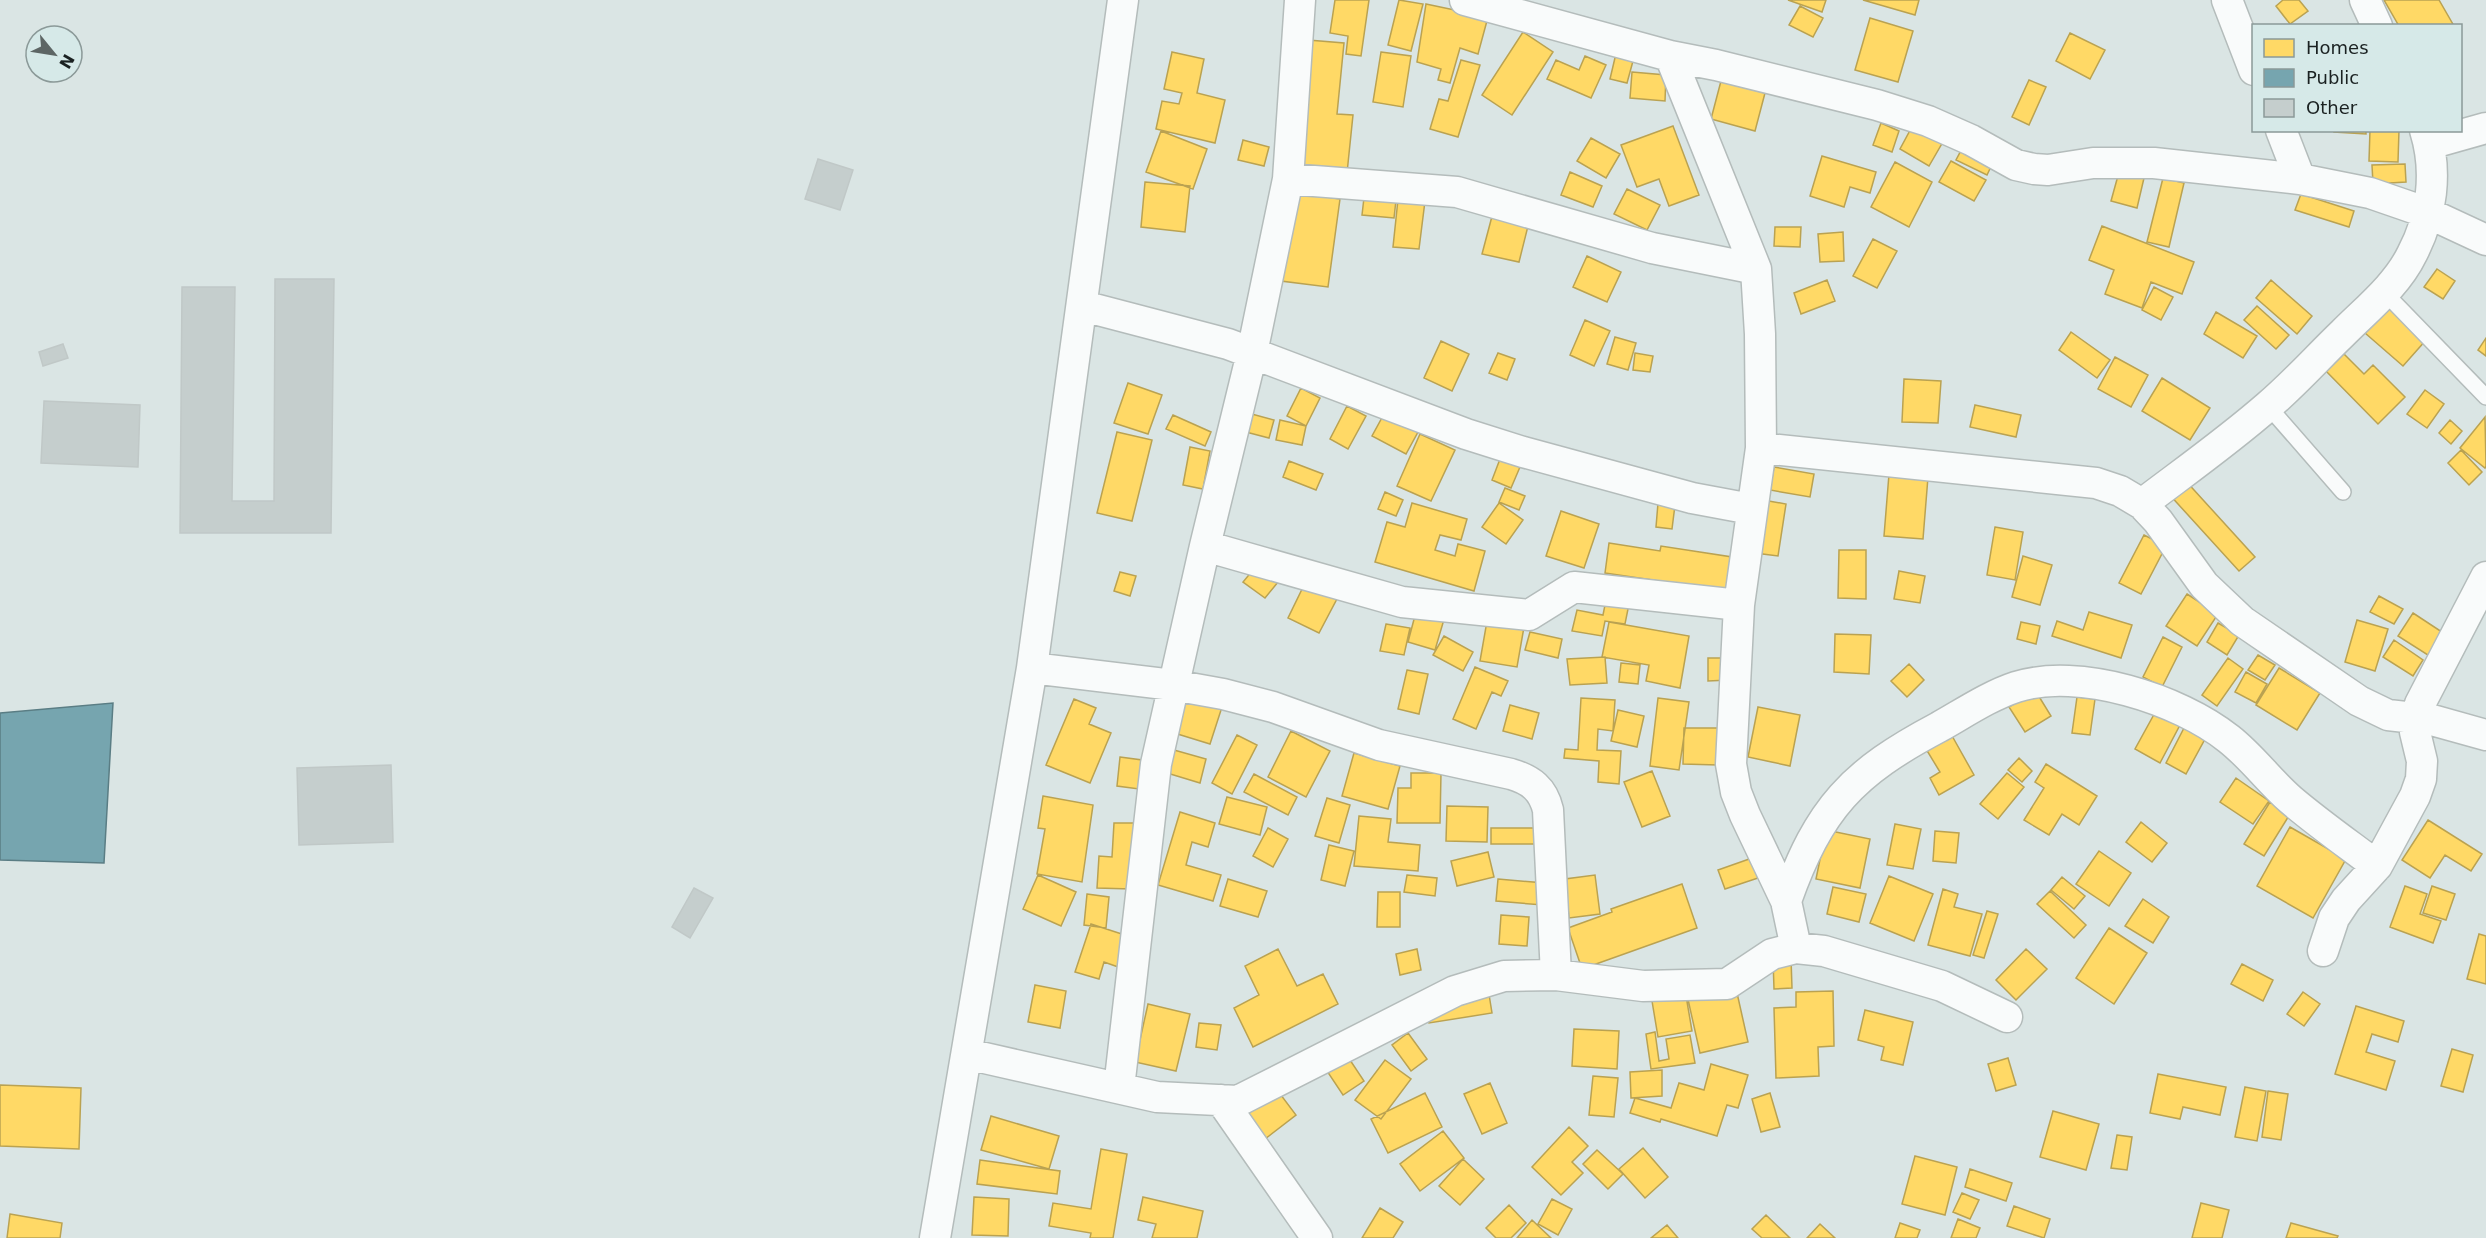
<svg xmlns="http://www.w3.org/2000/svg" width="2486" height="1238" viewBox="0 0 2486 1238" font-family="'DejaVu Sans',sans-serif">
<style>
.homes{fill:#ffd966;stroke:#baa251;stroke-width:1.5}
.public{fill:#76a5af;stroke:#5a7d84;stroke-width:1.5}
.building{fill:#c5cecd;stroke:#c0c8c7;stroke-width:1.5}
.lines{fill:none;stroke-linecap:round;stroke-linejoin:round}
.service-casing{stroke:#b4bcbb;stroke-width:18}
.minor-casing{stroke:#b4bcbb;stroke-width:33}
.service{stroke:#f9fbfb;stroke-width:15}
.minor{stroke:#f9fbfb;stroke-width:30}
</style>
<rect width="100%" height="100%" fill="#dae5e4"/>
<path class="homes" d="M1335 0H1369L1361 56 1346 54 1348 36 1330 33Z
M1399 0 1423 4 1411 51 1388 45Z
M1788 0H1826L1822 12Z
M1863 0H1919L1915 15Z
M2283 0H2299L2308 11 2290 24 2276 6Z
M2384 0H2439L2454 26H2399Z
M1426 4 1488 17 1478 54 1460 48 1450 83 1438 80 1441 69 1417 62Z
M1800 6 1823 18 1813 37 1789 25Z
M1870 18 1913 31 1898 82 1855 70Z
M1523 32 1553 52 1512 115 1482 95Z
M2070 33 2105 50 2090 79 2056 61Z
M1308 40 1344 43 1337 114 1353 115 1347 173 1295 168Z
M1618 45 1636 50 1627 83 1610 79Z
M1172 52 1204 59 1197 93 1225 100 1215 143 1156 129 1162 101 1179 104 1182 93 1164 89Z
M1381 52 1411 56 1403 107 1373 102Z
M1585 56 1606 65 1591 98 1547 79 1556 60 1579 70Z
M1461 60 1480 65 1458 137 1430 129 1439 99 1448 101Z
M1632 72 1666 75 1665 101 1630 98Z
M2029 80 2046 87 2029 125 2012 117Z
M1721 81 1765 93 1755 131 1711 119Z
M1881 123 1899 131 1892 152 1873 145Z
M1914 123 1944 140 1929 166 1900 149Z
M1673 126 1699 195 1669 206 1659 179 1637 187 1621 145Z
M2334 130H2366V134L2334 132Z
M2370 130H2399L2398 162 2369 161Z
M1161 131 1207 149 1193 189 1146 172Z
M1591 138 1620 154 1606 178 1577 161Z
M1243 140 1269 147 1264 166 1238 160Z
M1965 143 1995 158 1987 175 1956 160Z
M1822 156 1876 172 1870 193 1850 187 1844 207 1810 196Z
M1951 161 1986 180 1974 201 1939 182Z
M1895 162 1932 182 1909 227 1871 207Z
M2405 164 2406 182 2373 184 2372 165Z
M1570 172 1602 186 1593 207 1561 195Z
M2119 172 2144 178 2137 208 2111 201Z
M2163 178 2184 183 2169 247 2147 242Z
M1145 182 1190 186 1185 232 1141 227Z
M1365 189 1397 191 1394 218 1362 215Z
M1627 189 1660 205 1647 230 1614 214Z
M1399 190 1426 193 1419 249 1393 247Z
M1293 192 1340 199 1328 287 1281 281Z
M2301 194 2354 211 2349 227 2295 210Z
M1495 205 1531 214 1519 262 1482 254Z
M2102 226 2194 262 2182 294 2151 282 2142 308 2105 294 2114 270 2089 260Z
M1775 227H1801L1800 247 1774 246Z
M1843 232 1844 261 1820 262 1818 234Z
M1873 239 1897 251 1877 288 1853 276Z
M1587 256 1621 272 1607 302 1573 287Z
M2437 269 2455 281 2443 299 2424 287Z
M1827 280 1835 301 1801 314 1794 293Z
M2271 280 2312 316 2297 334 2256 298Z
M2154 287 2173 297 2161 320 2142 310Z
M2257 306 2289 335 2276 349 2244 320Z
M2388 307 2426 340 2403 366 2365 333Z
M2216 312 2257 336 2243 358 2204 334Z
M1585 320 1610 331 1594 366 1570 355Z
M2071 332 2110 360 2097 378 2059 350Z
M1615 337 1636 343 1628 370 1607 364Z
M2486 338V356L2478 350Z
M1441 341 1469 354 1452 391 1424 378Z
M2340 350 2364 374 2373 365 2405 397 2378 424 2323 368Z
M1498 353 1515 359 1507 380 1489 373Z
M1635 353 1653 356 1650 372 1633 370Z
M2115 357 2148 375 2131 407 2098 389Z
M2162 378 2210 408 2190 440 2142 411Z
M1904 379 1941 381 1938 423 1902 422Z
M1128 383 1162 395 1148 434 1114 423Z
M1301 388 1320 398 1306 426 1287 416Z
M2425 390 2444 404 2427 428 2407 414Z
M1975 405 2021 415 2016 437 1970 427Z
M1347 406 1366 416 1348 449 1330 439Z
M1248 413 1274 420 1269 438 1242 431Z
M1384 414 1418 432 1406 454 1372 436Z
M1173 415 1211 432 1205 446 1166 429Z
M2485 417 2486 466 2485 468 2460 448Z
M1280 420 1306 426 1302 445 1276 440Z
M2450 420 2462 431 2451 444 2439 433Z
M1117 432 1152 440 1132 521 1097 513Z
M1420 434 1455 450 1431 501 1397 486Z
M1190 447 1210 451 1203 489 1183 485Z
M2461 450 2482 472 2469 485 2448 463Z
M1500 459 1520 467 1511 488 1492 480Z
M1289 461 1323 474 1316 490 1283 477Z
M1774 467 1814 474 1810 497 1770 490Z
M1889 474 1928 477 1923 539 1884 536Z
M2184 479 2255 557 2239 571 2168 493Z
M1505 488 1525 496 1519 510 1499 502Z
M1385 492 1403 500 1396 516 1378 509Z
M1763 500 1786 504 1778 556 1755 553Z
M1412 503 1467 519 1461 540 1440 535 1435 550 1455 556 1458 544 1485 551 1474 591 1375 562 1387 522 1405 527Z
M1499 503 1523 520 1506 544 1482 527Z
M1658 503 1675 505 1672 529 1656 527Z
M1561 511 1599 524 1584 568 1546 556Z
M1995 527 2023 532 2015 580 1987 575Z
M2144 535 2166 546 2141 594 2119 583Z
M1609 543 1660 551 1661 546 1732 557 1727 591 1605 573Z
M1839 550H1866V599L1838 598Z
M2023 556 2052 565 2040 605 2012 597Z
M1257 565 1278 582 1265 598 1243 582Z
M1899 571 1925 576 1920 603 1894 599Z
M1120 572 1136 576 1130 596 1114 591Z
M1307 579 1339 595 1319 633 1288 618Z
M2187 594 2218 614 2197 646 2166 626Z
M1607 595 1630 599 1625 624 1605 621 1602 636 1572 631 1577 610 1603 615Z
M2379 596 2403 609 2394 624 2370 612Z
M1417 608 1445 616 1435 650 1408 642Z
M2089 612 2132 625 2121 658 2052 636 2057 621 2083 630Z
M2413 613 2445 634 2431 657 2398 636Z
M2357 620 2388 629 2375 671 2345 662Z
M1487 621 1524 627 1517 667 1480 661Z
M1609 622 1689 636 1680 688 1646 681 1649 665 1602 657Z
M2021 622 2040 626 2036 644 2017 639Z
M2218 623 2239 635 2227 655 2207 642Z
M1386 624 1410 628 1404 655 1380 651Z
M1530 632 1562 639 1558 658 1525 650Z
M1835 634 1871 635 1869 674 1834 672Z
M1444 636 1473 652 1463 671 1433 655Z
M2163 637 2182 647 2162 687 2143 677Z
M2394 640 2423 660 2413 676 2383 657Z
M2258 655 2275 665 2265 680 2248 670Z
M1605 657 1607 683 1570 685 1567 659Z
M1708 658H1729V680L1708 681Z
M2228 658 2243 669 2217 706 2202 695Z
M1621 663 1640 665 1638 684 1619 682Z
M1909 664 1924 680 1907 697 1891 681Z
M1475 667 1508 681 1501 696 1492 692 1476 729 1453 719Z
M2279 668 2320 693 2297 730 2256 705Z
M1407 670 1428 674 1419 714 1398 709Z
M2246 672 2267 684 2256 703 2235 692Z
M2035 690 2051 716 2025 732 2009 707Z
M1184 695 1222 707 1210 744 1171 732Z
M2077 697 2095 699 2090 735 2072 733Z
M1581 698 1615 700 1613 731 1598 729 1597 750 1621 751 1619 784 1598 782 1599 761 1564 758 1565 749 1578 750Z
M1658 698 1689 702 1679 770 1650 766Z
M1074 699 1096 708 1089 724 1111 733 1090 783 1046 765Z
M1510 705 1539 713 1532 739 1503 731Z
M1758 707 1800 715 1790 766 1748 757Z
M2157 709 2181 723 2160 763 2135 749Z
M1618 710 1644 716 1637 747 1611 741Z
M1684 728H1719L1718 765 1683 764Z
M2184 728 2205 739 2186 774 2166 763Z
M1291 731 1330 751 1306 797 1268 777Z
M1951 734 1974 775 1939 795 1930 778 1940 772 1926 749Z
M1237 735 1257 745 1232 794 1212 783Z
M1174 750 1206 759 1200 783 1167 773Z
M1354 753 1400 766 1388 809 1342 796Z
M1120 757 1142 760 1139 789 1117 786Z
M2019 758 2032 771 2022 782 2008 770Z
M2046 764 2097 796 2079 825 2062 814 2049 835 2024 820 2044 788 2035 782Z
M1652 771 1670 816 1642 827 1624 782Z
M1411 773H1441L1440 823H1397L1398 788H1411Z
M2007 773 2024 787 1998 819 1980 804Z
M1254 774 1297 797 1288 815 1244 792Z
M2236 778 2269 801 2253 824 2220 802Z
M1043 796 1093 805 1082 882 1037 874 1045 829 1038 828Z
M1227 797 1267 807 1260 835 1219 824Z
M1327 798 1350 805 1339 843 1315 836Z
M2270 802 2290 814 2264 856 2244 844Z
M1447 806 1488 807 1487 842 1446 841Z
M1180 812 1215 823 1208 847 1192 842 1186 865 1221 875 1213 901 1158 885Z
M1359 816 1391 819 1388 842 1420 845 1418 871 1354 866Z
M2428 820 2482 854 2471 871 2445 855 2430 878 2402 860Z
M2141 822 2167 843 2152 862 2126 842Z
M1114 823H1135L1131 889 1097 888 1099 856 1112 857Z
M1895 824 1921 829 1913 869 1887 865Z
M2290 827 2346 859 2313 918 2257 886Z
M1268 828 1288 839 1273 867 1253 856Z
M1491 828H1541V844H1491Z
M1826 830 1870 839 1860 888 1816 879Z
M1935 831 1959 833 1956 863 1933 861Z
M1329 845 1354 851 1345 886 1321 880Z
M2099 851 2131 873 2109 906 2076 884Z
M1488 852 1494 877 1457 886 1451 861Z
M1752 858 1758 878 1725 889 1718 870Z
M1038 875 1076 892 1061 926 1023 909Z
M1407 875 1437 878 1435 896 1404 892Z
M1595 875 1600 914 1569 918 1565 879Z
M1889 876 1933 894 1914 941 1870 923Z
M2062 877 2085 896 2074 909 2051 890Z
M1228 879 1267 891 1258 917 1220 906Z
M1498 879 1545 883 1543 905 1496 901Z
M1682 884 1697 928 1582 969 1568 928 1612 912 1611 909Z
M2405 886 2427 894 2420 914 2441 921 2433 943 2390 927Z
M2432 886 2455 894 2446 920 2423 913Z
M1833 887 1866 894 1859 922 1827 914Z
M1943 889 1958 894 1954 907 1982 914 1970 956 1928 945Z
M2050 891 2086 925 2074 938 2037 904Z
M1378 892H1400V927H1377Z
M1087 894 1109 897 1106 928 1084 925Z
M2143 899 2169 917 2153 943 2125 926Z
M1987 911 1998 914 1984 958 1973 955Z
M1501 915 1529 917 1527 946 1499 944Z
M1091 924 1131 937 1121 968 1104 962 1099 979 1075 972Z
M2109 928 2147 953 2114 1004 2076 978Z
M2479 934 2486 936V984L2467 979Z
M1278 949 1297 986 1323 974 1338 1004 1253 1047 1234 1008 1259 995 1245 966Z
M1417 949 1421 970 1400 975 1396 954Z
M2026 949 2047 969 2016 1000 1996 980Z
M1791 958 1792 988 1774 989 1773 959Z
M2242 964 2273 980 2263 1001 2231 984Z
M1733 975 1748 1042 1700 1053 1685 986Z
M1487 982 1492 1013 1429 1023 1424 991Z
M1684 984 1692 1031 1658 1037 1650 989Z
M1035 985 1066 991 1060 1028 1028 1022Z
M1833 991 1834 1046 1818 1047 1819 1076 1776 1078 1774 1008 1796 1007V992Z
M2303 992 2320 1004 2304 1026 2287 1014Z
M1148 1004 1190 1014 1176 1071 1135 1062Z
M2356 1006 2404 1021 2398 1042 2372 1034 2366 1052 2395 1061 2386 1090 2335 1074Z
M1865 1010 1913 1022 1903 1065 1881 1060 1884 1047 1858 1040Z
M1199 1023 1221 1025 1217 1050 1196 1047Z
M1574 1029 1619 1031 1617 1069 1572 1066Z
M1655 1032 1659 1061 1669 1059 1666 1039 1690 1035 1695 1063 1651 1069 1646 1034Z
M1408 1033 1427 1059 1411 1071 1392 1045Z
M1340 1045 1364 1081 1343 1095 1319 1059Z
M2452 1049 2473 1055 2463 1092 2441 1086Z
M2008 1058 2016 1085 1996 1091 1988 1064Z
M1385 1060 1411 1079 1381 1119 1355 1100Z
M1711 1064 1748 1075 1738 1108 1727 1105 1717 1136 1661 1119 1660 1122 1630 1113 1635 1098 1671 1108 1679 1083 1704 1090Z
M1662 1070V1096L1631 1098 1630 1072Z
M1265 1074 1296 1115 1265 1139 1234 1097Z
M2158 1074 2226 1087 2220 1115 2183 1107 2180 1119 2150 1113Z
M1593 1076 1618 1078 1614 1117 1589 1115Z
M1490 1083 1507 1123 1482 1134 1464 1094Z
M0 1085 81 1088 79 1149 0 1146Z
M2245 1087 2266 1091 2257 1141 2235 1137Z
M2268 1091 2288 1094 2281 1140 2262 1137Z
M1425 1093 1442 1127 1388 1153 1371 1119Z
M1770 1093 1780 1127 1761 1132 1752 1099Z
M2053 1111 2099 1124 2086 1170 2040 1157Z
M991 1116 1059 1136 1049 1169 981 1150Z
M1569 1127 1588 1146 1572 1162 1583 1173 1561 1195 1532 1167Z
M1443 1131 1464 1158 1420 1191 1400 1164Z
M2117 1135 2132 1137 2127 1170 2111 1168Z
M1643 1148 1668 1177 1645 1198 1619 1169Z
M1101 1149 1127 1154 1113 1238H1090L1091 1233 1049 1226 1053 1203 1091 1209Z
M1597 1150 1623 1174 1608 1189 1583 1164Z
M1915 1156 1957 1167 1945 1215 1902 1204Z
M1463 1159 1484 1179 1460 1205 1439 1186Z
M980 1160 1060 1171 1057 1194 977 1184Z
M1970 1169 2012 1183 2006 1201 1965 1187Z
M1962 1193 1979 1200 1970 1219 1953 1212Z
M974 1197 1009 1199 1008 1236 972 1235Z
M1143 1197 1203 1211 1197 1238H1152L1156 1224 1138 1220Z
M1552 1199 1572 1209 1558 1235 1538 1224Z
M2201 1203 2229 1210 2222 1238H2192Z
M1509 1205 1526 1223 1511 1238H1496L1486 1228Z
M2014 1206 2050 1219 2044 1238 2007 1226Z
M1380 1208 1403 1222 1393 1238H1362Z
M10 1214 62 1223 60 1238H7Z
M1766 1215 1790 1238H1762L1752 1229Z
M1958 1219 1980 1228 1976 1238H1951Z
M1532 1220 1551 1238H1517Z
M1900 1223 1920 1230 1917 1238H1895Z
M2291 1223 2338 1236 2337 1238H2286Z
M1820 1224 1835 1238H1807Z
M1667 1225 1678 1238H1651Z"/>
<path class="public" d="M113 703 104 863 0 860V713Z"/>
<path class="building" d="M818 159 853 170 840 210 805 199Z
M275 279H334L331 533H180L182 287H235L232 501H274Z
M63 344 68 358 43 366 39 352Z
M44 401 140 405 138 467 41 463Z
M391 765 393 842 299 845 297 768Z
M694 888 713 898 690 938 672 927Z"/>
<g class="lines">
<g class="service-casing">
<path id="service" d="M2384 292 2486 397
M2268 406 2343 492"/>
</g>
<g class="minor-casing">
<path id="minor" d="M1465 0 1670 56 1716 65 1877 105 1928 121 1971 140 2016 165 2034 169 2048 170 2093 163H2154L2300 179 2370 193 2428 213 2486 240
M2227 0 2254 70
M2365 0 2377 26
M1670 56 1756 269 1760 334 1761 448 1739 605 1731 764 1736 792 1745 815 1786 901 1796 948
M2281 130 2300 179
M2429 144 2486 128
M1288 179 1457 192 1652 248 1756 269
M1083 306 1228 344 1466 434 1523 452 1692 498 1751 509
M1761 448 2096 483 2120 491 2142 504 2158 521 2204 585 2242 621 2359 701 2388 715 2432 720 2486 735
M2142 504C2184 472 2228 441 2268 406 2294 384 2318 357 2343 333 2367 309 2397 285 2412 254 2432 216 2438 172 2425 130
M1205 546 1402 602 1529 615 1574 587 1739 605
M1032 668 1173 685 1223 694 1273 707 1379 745 1511 774C1531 780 1543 789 1548 810L1556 975
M1786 901C1819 808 1852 773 1939 727 1964 713 1989 696 2016 687 2079 667 2179 699 2229 739 2252 757 2269 781 2291 800 2318 823 2348 844 2377 866
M2323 951 2334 918 2346 900 2377 866 2415 796 2421 779 2422 761 2415 732 2420 704 2486 577
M967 1054 1157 1097 1238 1101 1455 991 1504 976 1556 975 1643 986 1727 984 1772 954 1796 948 1824 951 1942 986 2007 1017
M1119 1088 1156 764 1205 546 1252 353 1288 179 1300 0
M1221 1100 1317 1238
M935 1238 1032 668 1123 0"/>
</g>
<use href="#service" class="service"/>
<use href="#minor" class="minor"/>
</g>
<rect x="2252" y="24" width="210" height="108" fill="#d6e9e8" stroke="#8b9998" stroke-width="1.5"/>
<rect x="2264" y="39" width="30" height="18" fill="#ffd966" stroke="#8b9998" stroke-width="1.5"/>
<text x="2306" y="54" font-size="18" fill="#1a2121">Homes</text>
<rect x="2264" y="69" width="30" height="18" fill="#76a5af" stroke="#8b9998" stroke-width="1.5"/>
<text x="2306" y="84" font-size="18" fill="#1a2121">Public</text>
<rect x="2264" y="99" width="30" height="18" fill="#c5cecd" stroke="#8b9998" stroke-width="1.5"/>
<text x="2306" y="114" font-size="18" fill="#1a2121">Other</text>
<g transform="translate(54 54) rotate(120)"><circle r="28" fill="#d6e9e8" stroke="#8b9998" stroke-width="1.5"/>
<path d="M0-4.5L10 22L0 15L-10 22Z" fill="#5d6665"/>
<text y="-9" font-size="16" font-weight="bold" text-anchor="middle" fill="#1a2121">N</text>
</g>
</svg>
